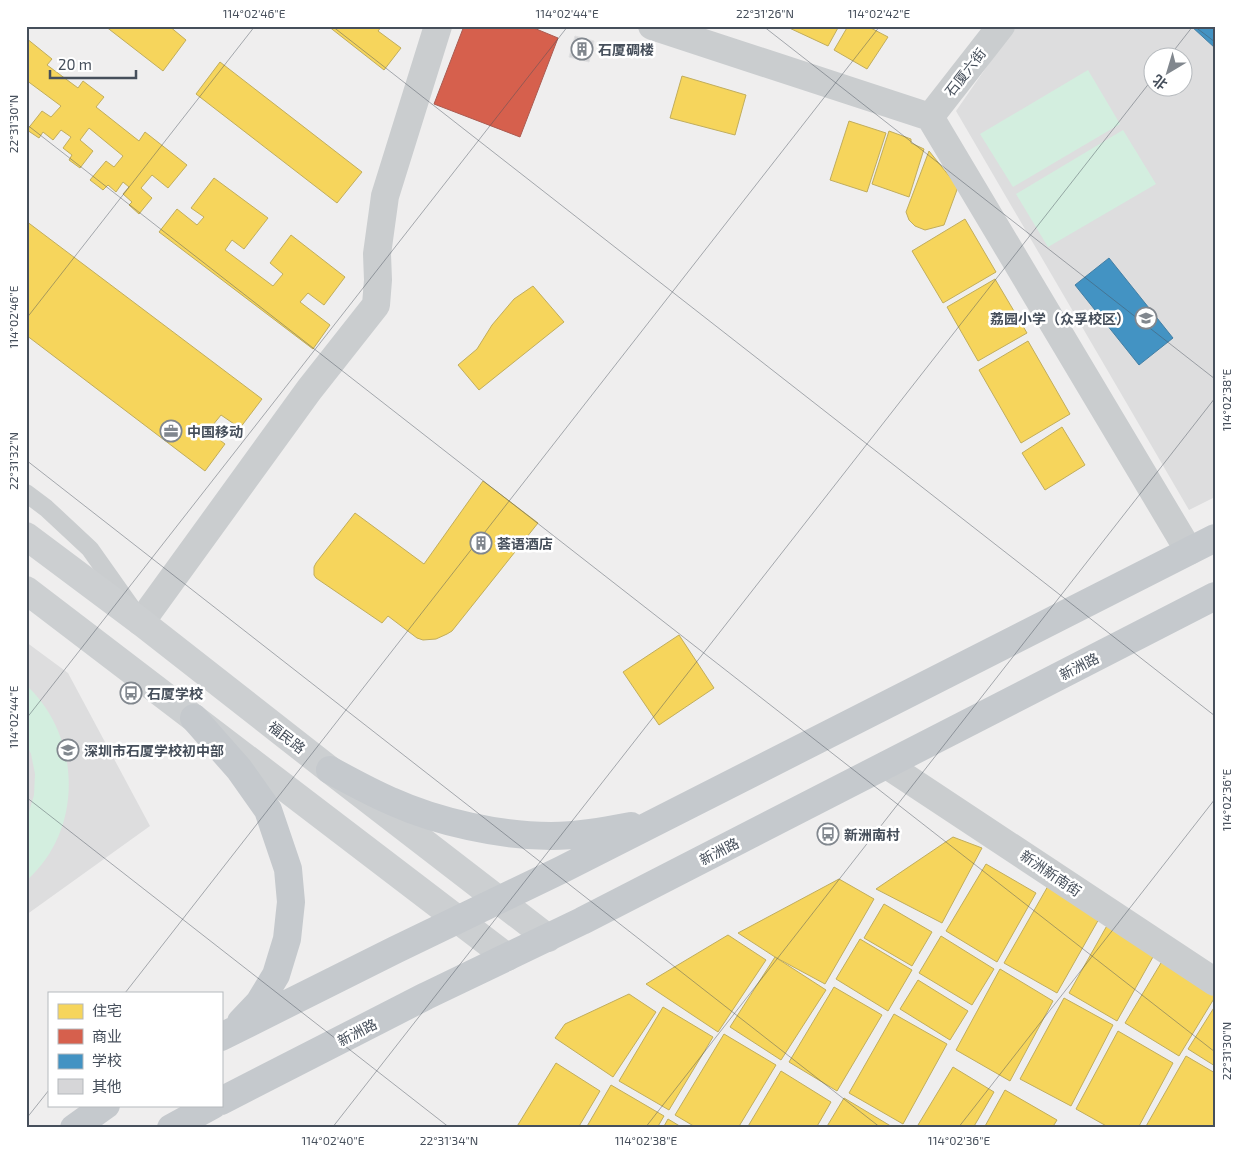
<svg xmlns="http://www.w3.org/2000/svg" width="1241" height="1154" viewBox="0 0 1241 1154" font-family="'Exo 2','Noto Sans SC',sans-serif">
<style>
.education{fill:#ddddde;fill-rule:evenodd}
.green{fill:#d3eedf}
.homes{fill:#f6d55c;stroke:#c1ad5c}
.shops{fill:#d6604d;stroke:#ab5b51}
.schools{fill:#4393c3;stroke:#447fa4}
.building{fill:#d6d6d8;stroke:#e0e0e1}
.lines{fill:none;stroke-linecap:round;stroke-linejoin:round}
.service{stroke:#cacdcf;stroke-width:18}
.minor{stroke:#cacdcf;stroke-width:28}
.secondary{stroke:#cccfd1;stroke-width:28}
.primary{stroke:#c5c9cd;stroke-width:28}
.ticks{fill:none;stroke:#464f5b;stroke-width:1;stroke-opacity:0.45}
.labels{text-anchor:middle;dominant-baseline:central;stroke-width:5;stroke-linejoin:round;paint-order:stroke}
.poi-label{font-size:14px;font-weight:bold;fill:#464f5b;stroke:#fff;text-anchor:start}
.street-label{font-size:14px;fill:#464f5b;stroke:#fff}
.neatline{fill:none;stroke:#464f5b;stroke-width:2}
.ticks-label{font-size:12px;text-anchor:middle;fill:#464f5b}
</style>
<rect width="100%" height="100%" fill="#efeeee"/>
<path class="education" d="M1015 26H1215V497L1189 510 956 111ZM1154 58H1184V88H1154Z
M26 642 68 673 150 826 26 915Z"/>
<path class="green" d="M1088 70 1120 124 1013 187 980 134Z
M1123 130 1156 184 1048 247 1016 194Z
M26 685C81 735 85 830 26 881V822L34 795 35 774 31 754 26 743Z"/>
<path class="homes" d="M105 26H169L186 40 163 71Z
M328 26H382L378 31 401 48 384 70Z
M785 26H839L828 46Z
M848 26H867L888 37 867 69 834 50Z
M26 38 52 59 47 65 78 88 83 81 104 97 96 107 139 141 145 132 187 165 168 188 152 175 141 188 152 198 139 214 129 205 132 202 123 194 129 187 123 182 116 192 108 185 103 190 90 180 106 161 114 167 123 156 89 128 80 140 93 151 80 168 69 160 72 155 63 148 71 137 61 130 53 140 43 132 39 138 27 130 42 111 51 117 61 106 26 80Z
M220 62 362 172 337 203 196 94Z
M682 76 746 95 735 135 670 118Z
M849 121 886 133 867 192 830 180Z
M889 131 911 139V143L924 149 909 197 872 184Z
M929 151 958 187 944 225 925 230 915 226 909 220 906 212Z
M214 178 268 218 244 249 232 240 225 250 273 286 283 274 270 263 291 235 345 277 324 305 308 293 300 302 330 325 313 349 159 232 177 209 197 225 204 217 191 208Z
M965 219 996 272 943 303 912 251Z
M26 221 262 399 240 428 221 415 208 431 225 444 205 471 26 335Z
M995 279 1027 333 978 361 947 307Z
M533 286 564 322 479 390 458 365 477 349 492 325 514 299Z
M1028 341 1070 414 1021 443 979 370Z
M1062 427 1085 465 1045 490 1022 453Z
M483 481 538 523 452 631 447 634 436 639 423 640 417 638 388 616 382 623 316 578 314 575V567L316 563 355 513 424 564Z
M679 635 714 688 659 725 623 672Z
M953 837 982 848 942 923 876 889Z
M986 864 1036 893 997 962 946 931Z
M839 879 874 899 825 984 775 957 738 933Z
M1048 886 1100 917 1057 993 1004 963Z
M884 904 932 932 912 966 864 938Z
M1109 922 1158 948 1117 1021 1069 993Z
M728 935 766 960 718 1032 646 984Z
M941 936 994 969 972 1005 919 973Z
M860 939 912 970 888 1011 836 979Z
M775 957 826 990 781 1060 730 1027Z
M1164 958 1215 989V997L1179 1056 1125 1023Z
M1000 969 1053 1001 1010 1081 956 1050Z
M918 980 968 1011 950 1040 900 1009Z
M834 987 882 1015 837 1091 789 1062Z
M629 994 656 1012 613 1077 555 1038 565 1024Z
M1064 998 1113 1025 1071 1106 1020 1079Z
M1215 1006V1066L1188 1049Z
M663 1007 713 1037 669 1110 619 1081Z
M894 1014 947 1044 903 1124 849 1093Z
M1118 1031 1173 1063 1138 1128H1110L1076 1109Z
M724 1034 776 1065 738 1128H697L675 1115Z
M1186 1056 1215 1073V1128H1145Z
M556 1063 600 1091 578 1128H516Z
M953 1067 994 1092 973 1128H922L918 1125Z
M781 1071 831 1102 816 1128H747Z
M611 1085 664 1116 657 1128H586Z
M1005 1090 1057 1120 1052 1128H984Z
M844 1098 894 1128H826Z
M668 1119 683 1128H663Z"/>
<path class="shops" d="M464 26H529L558 38 520 137 434 104Z"/>
<path class="schools" d="M1191 26H1215V48Z
M1109 258 1173 338 1139 365 1075 285Z"/>
<path class="building" d="M575 36 594 41 589 62 569 57Z"/>
<g class="lines">
<path class="service" d="M26 493 46 508 90 549 131 607"/>
<path class="minor" d="M652 26 930 117 1189 551
M930 117 1001 26
M141 622 309 390 376 305 378 280 377 254 385 196 438 26
M887 765 1215 982"/>
<path class="secondary" d="M26 536 141 622 330 770 548 938
M26 590 507 957"/>
<path class="primary" d="M194 718 239 769 268 810 288 869 291 902 287 939 276 975 259 1003 241 1022
M330 770C350 781 370 792 391 801 437 822 501 836 551 836 577 836 604 831 631 826
M221 1037 395 950 561 870 1215 538
M221 1101 426 996 582 921 1215 596
M74 1128 106 1105
M171 1128 213 1105"/>
</g>
<path class="ticks" d="M332 26 1215 716M763 26 1215 379M1194 26 1215 42M1168 58 1193 26M26 124 1215 1052M26 319 255 26M26 460 881 1128M26 719 568 26M26 797 450 1128M125 993 880 26M26 1119 49 1090M332 1128 1154 77M645 1128 1215 398M958 1128 1215 799"/>
<defs>
<g id="building-ring" transform="scale(1.125)"><circle r="9.5" fill="#fff" stroke="#81878e" stroke-width="1.5"/><path d="M-4-6H4V6H1V3H-1V6H-4ZM-2.5-4.3h1.7v1.8h-1.7ZM.8-4.3h1.7v1.8H.8ZM-2.5-1h1.7V.8h-1.7ZM.8-1h1.7V.8H.8Z" fill="#81878e"/></g>
<g id="school-ring" transform="scale(1.125)"><circle r="9.5" fill="#fff" stroke="#81878e" stroke-width="1.5"/><path d="M0-5L7-2L0 1L-7-2ZM-4 1L0 2.5L4 1V4Q0 6-4 4Z" fill="#81878e"/></g>
<g id="office-ring" transform="scale(1.125)"><circle r="9.5" fill="#fff" stroke="#81878e" stroke-width="1.5"/><path d="M-6-3h4V-5.5h4V-3h4V5H-6ZM-1-4.5V-3h2v-1.5ZM-6 0V1H6V0Z" fill="#81878e"/></g>
<g id="bus-ring" transform="scale(1.125)"><circle r="9.5" fill="#fff" stroke="#81878e" stroke-width="1.5"/><path d="M-5-6H5V4H4V6H2V4H-2V6H-4V4H-5ZM-3.5-4V0h7V-4ZM-3.5 1.2v1.5H-2V1.2ZM2 1.2v1.5H3.5V1.2Z" fill="#81878e"/></g>
</defs>
<g fill-rule="evenodd">
<use href="#building-ring" x="582" y="49"/>
<use href="#school-ring" x="1146" y="318"/>
<use href="#office-ring" x="171" y="431"/>
<use href="#building-ring" x="481" y="543"/>
<use href="#bus-ring" x="131" y="693"/>
<use href="#school-ring" x="68" y="750"/>
<use href="#bus-ring" x="828" y="834"/>
</g>
<g class="labels">
<g class="poi-label">
<text x="598" y="49">石厦碉楼</text>
<text x="1130" y="318" text-anchor="end">荔园小学（众孚校区）</text>
<text x="187" y="431">中国移动</text>
<text x="497" y="543">荟语酒店</text>
<text x="147" y="693">石厦学校</text>
<text x="84" y="750">深圳市石厦学校初中部</text>
<text x="844" y="834">新洲南村</text>
</g>
<g class="street-label">
<text transform="translate(965 72) rotate(-52)">石厦六街</text>
<text transform="translate(1079 666) rotate(-27)">新洲路</text>
<text transform="translate(287 737) rotate(38)">福民路</text>
<text transform="translate(719 851) rotate(-27)">新洲路</text>
<text transform="translate(1051 873) rotate(34)">新洲新南街</text>
<text transform="translate(357 1032) rotate(-27)">新洲路</text>
</g>
</g>
<rect width="1241" height="1154" fill="none" stroke="#ffffff" stroke-width="55"/>
<rect x="48" y="992" width="175" height="115" fill="#ffffff" stroke="#b5b9bd"/>
<rect x="58" y="1004" width="25" height="15" fill="#f6d55c" stroke="#b5b9bd"/>
<text x="92" y="1016" font-size="15" fill="#464f5b">住宅</text>
<rect x="58" y="1029" width="25" height="15" fill="#d6604d" stroke="#b5b9bd"/>
<text x="92" y="1042" font-size="15" fill="#464f5b">商业</text>
<rect x="58" y="1054" width="25" height="15" fill="#4393c3" stroke="#b5b9bd"/>
<text x="92" y="1066" font-size="15" fill="#464f5b">学校</text>
<rect x="58" y="1079" width="25" height="15" fill="#d6d6d8" stroke="#b5b9bd"/>
<text x="92" y="1092" font-size="15" fill="#464f5b">其他</text>
<g transform="translate(1168 72) rotate(218)"><circle r="24" fill="#ffffff" stroke="#b5b9bd"/>
<path d="M0-4L9 19L0 12L-9 19Z" fill="#81878e"/>
<text y="-8" font-size="14" font-weight="bold" text-anchor="middle" fill="#464f5b">北</text>
</g>
<path d="M50 70v8h86v-8" fill="none" stroke="#464f5b" stroke-width="2.5"/>
<text x="58" y="70" font-size="15" fill="#464f5b" stroke="#ffffff" stroke-width="4" paint-order="stroke">20 m</text>
<rect x="28" y="28" width="1186" height="1098" class="neatline"/>
<g class="ticks-label">
<text x="254" y="18">114°02'46"E</text>
<text x="567" y="18">114°02'44"E</text>
<text x="765" y="18">22°31'26"N</text>
<text x="879" y="18">114°02'42"E</text>
<text transform="translate(14 124) rotate(-90)" y="4">22°31'30"N</text>
<text transform="translate(14 317) rotate(-90)" y="4">114°02'46"E</text>
<text transform="translate(1227 400) rotate(-90)" y="4">114°02'38"E</text>
<text transform="translate(14 461) rotate(-90)" y="4">22°31'32"N</text>
<text transform="translate(14 717) rotate(-90)" y="4">114°02'44"E</text>
<text transform="translate(1227 800) rotate(-90)" y="4">114°02'36"E</text>
<text transform="translate(1227 1051) rotate(-90)" y="4">22°31'30"N</text>
<text x="333" y="1145">114°02'40"E</text>
<text x="449" y="1145">22°31'34"N</text>
<text x="646" y="1145">114°02'38"E</text>
<text x="959" y="1145">114°02'36"E</text>
</g>
</svg>
